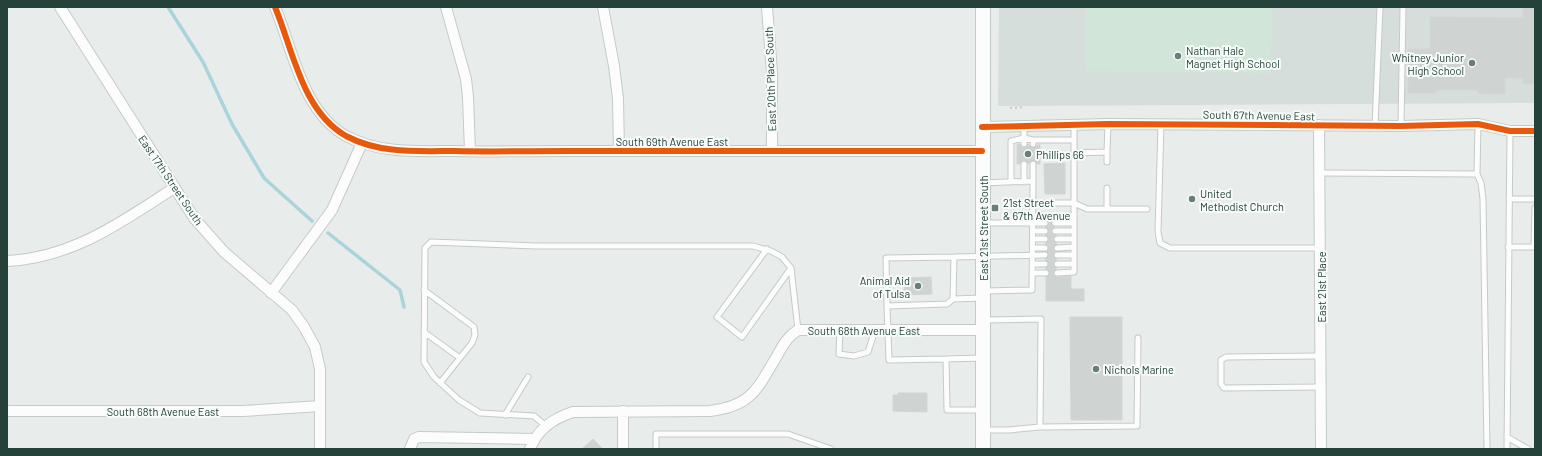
<svg xmlns="http://www.w3.org/2000/svg" width="1542" height="456" viewBox="0 0 1542 456" font-family="Barlow,sans-serif">
<style>
.built{fill:#d6dedb}
.green{fill:#d1e6d8}
.lines{fill:none;stroke-linecap:round;stroke-linejoin:round}
.stream{stroke:#a9d4db;stroke-width:3.5}
.building{fill:#cfd4d2;stroke:#d1d6d4}
.service-casing{stroke:#c5cac8;stroke-width:7}
.minor-casing{stroke:#c5cac8;stroke-width:12}
.secondary-casing{stroke:#c3cbc8;stroke-width:16}
.path{stroke:#c3ccca;stroke-width:2;stroke-dasharray:2 3;stroke-linecap:butt}
.service{stroke:#fcfcfc;stroke-width:5}
.minor{stroke:#fcfcfc;stroke-width:10}
.secondary{stroke:#fcfcfc;stroke-width:14}
.cycleway-casing{stroke:#f7fbf9;stroke-width:8}
.cycleway{stroke:#e8590c;stroke-width:6}
.poi-dot{fill:#697e78;stroke:#f7fbf9;stroke-width:1.5}
.labels{text-anchor:middle;dominant-baseline:central;stroke-width:4;stroke-linejoin:round;paint-order:stroke}
.poi-label{font-size:11px;fill:#24423a;stroke:#f7fbf9;text-anchor:start}
.street-label{font-size:11px;fill:#24423a;stroke:#f7fbf9}
</style>
<rect width="100%" height="100%" fill="#e8edeb"/>
<path class="built" d="M999 7H1535V103L998 106Z"/>
<path class="green" d="M1086 7H1272L1271 73 1086 71Z"/>
<g class="lines">
<path class="stream" d="M168 7 203 62 232 124 264 178 312 221
M328 233 400 290 404 307"/>
</g>
<path class="building" d="M1523 7H1535V84H1523V78H1505V94L1478 93V90H1436V93H1408L1409 49H1430V17L1523 18Z
M1017 144H1020L1024 148 1028 144 1033 148 1040 144V164H1037L1033 160 1029 164 1024 160 1020 164H1017Z
M1065 163V194H1045L1044 164Z
M1047 213H1053L1051 223 1055 227 1051 231 1053 234 1057 235 1053 239 1057 244 1053 248 1055 252 1053 257 1057 259 1053 264 1057 268 1054 271 1053 275 1057 277 1071 276V289H1084V301H1046V277L1050 273 1048 270 1045 269 1049 264 1045 260 1049 255 1047 252 1049 246 1045 244 1049 239 1045 235 1049 231 1045 227 1049 223 1047 220 1049 216Z
M931 277 932 294 904 295V278Z
M1070 317H1122V420H1071Z
M898 393H927V412L893 411V395H898Z
M593 439 603 449H582Z"/>
<g class="lines">
<g class="service-casing">
<path id="service" d="M1074 124V203L1087 209H1147
M1161 124 1158 232 1160 243 1170 248H1321
M1375 126 1380 7
M1401 126 1403 7
M1033 140H1074
M1024 144V138L1033 140V144
M1107 152V162
M1074 153 1107 152 1108 124
M1024 164V182
M1033 164V181
M1320 173 1477 174 1478 124
M1477 174 1481 183 1483 199 1487 449
M1011 182V141L1024 138V125
M983 183 1033 181 1032 290 984 291
M1107 188V209
M1509 199H1535
M1033 203H1074V272L1057 273
M1033 216H1045
M1055 216H1074
M984 223H1045
M1055 223H1074
M1033 231H1045
M1055 231H1074
M1033 239H1045
M1057 239H1074
M1508 247H1534L1535 208
M1033 248H1045
M1057 248 1074 247
M767 249 717 317 742 337 791 268
M1057 255H1074
M1033 264H1045
M1057 264H1074
M1032 273H1046
M424 290 474 327 475 335 472 343 440 383
M953 299 982 298
M887 306 886 258 954 257
M840 330 839 354 854 356 868 352 875 330
M424 332 460 358
M1321 356 1226 357 1221 360V384L1224 388 1321 387
M946 359 889 360 887 306 947 304 953 299 954 257 1045 255
M982 410H947L946 359 982 358
M505 415 528 377
M546 426 534 416 480 413 459 400 434 377 424 362 425 248 431 242 537 246H753L771 251 782 257 791 268 798 330
M1040 427 1137 426 1138 338
M984 430H1009L1040 427 1041 319 984 320
M1507 437 1528 449
M656 449V434H788L831 449
M1507 449 1510 131"/>
</g>
<g class="minor-casing">
<path id="minor" d="M60 7 194 218 224 252 292 310 304 327 315 347 320 369V449
M275 7C293 50 302 111 346 136 380 154 417 151 455 151 492 152 529 151 566 151 704 151 843 150 982 151
M446 7 466 79 468 97 470 151
M603 7 614 66 618 99 619 151
M767 7 772 72V151
M1319 125 1321 449
M982 127 1108 124 1401 126 1478 124 1510 131H1535
M7 261C72 258 122 222 174 188
M271 293 332 210 362 143
M7 411H243L320 406
M623 411V449
M410 449 414 439 419 437 534 439
M530 449C537 430 554 418 573 412L710 411C752 406 757 389 777 356 783 345 787 337 798 330H983"/>
</g>
<g class="secondary-casing">
<path id="secondary" d="M983 7V449"/>
</g>
<path class="path" d="M1010 108 1024 107"/>
<use href="#service" class="service"/>
<use href="#minor" class="minor"/>
<use href="#secondary" class="secondary"/>
<g class="cycleway-casing">
<path id="cycleway" d="M275 7C293 50 302 111 346 136 380 154 417 151 455 151 492 152 529 151 566 151 704 151 843 150 982 151
M982 127 1108 124 1401 126 1478 124 1510 131H1535"/>
</g>
<use href="#cycleway" class="cycleway"/>
</g>
<g class="poi-dot">
<circle cx="1178" cy="56" r="4"/>
<circle cx="1472" cy="63" r="4"/>
<circle cx="1028" cy="154" r="4"/>
<circle cx="1192" cy="199" r="4"/>
<rect x="991" y="204" width="8" height="8" rx="2"/>
<circle cx="918" cy="286" r="4"/>
<circle cx="1096" cy="369" r="4"/>
</g>
<g class="labels">
<g class="poi-label">
<text x="1186" y="50">Nathan Hale<tspan x="1186" dy="13">Magnet High School</tspan></text>
<text x="1464" y="57" text-anchor="end">Whitney Junior<tspan x="1464" dy="13">High School</tspan></text>
<text x="1036" y="154">Phillips 66</text>
<text x="1200" y="193">United<tspan x="1200" dy="13">Methodist Church</tspan></text>
<text x="1003" y="202">21st Street<tspan x="1003" dy="13">&amp; 67th Avenue</tspan></text>
<text x="910" y="280" text-anchor="end">Animal Aid<tspan x="910" dy="13">of Tulsa</tspan></text>
<text x="1104" y="369">Nichols Marine</text>
</g>
<g class="street-label">
<text transform="translate(770 79) rotate(-92)">East 20th Place South</text>
<text transform="translate(1259 115) rotate(1)">South 67th Avenue East</text>
<text x="672" y="141">South 69th Avenue East</text>
<text transform="translate(171 180) rotate(56)">East 17th Street South</text>
<text transform="translate(983 228) rotate(-90)">East 21st Street South</text>
<text transform="translate(1321 287) rotate(-90)">East 21st Place</text>
<text x="864" y="330">South 68th Avenue East</text>
<text x="163" y="411">South 68th Avenue East</text>
</g>
</g>
<rect width="1542" height="456" fill="none" stroke="#24423a" stroke-width="16"/>
</svg>
